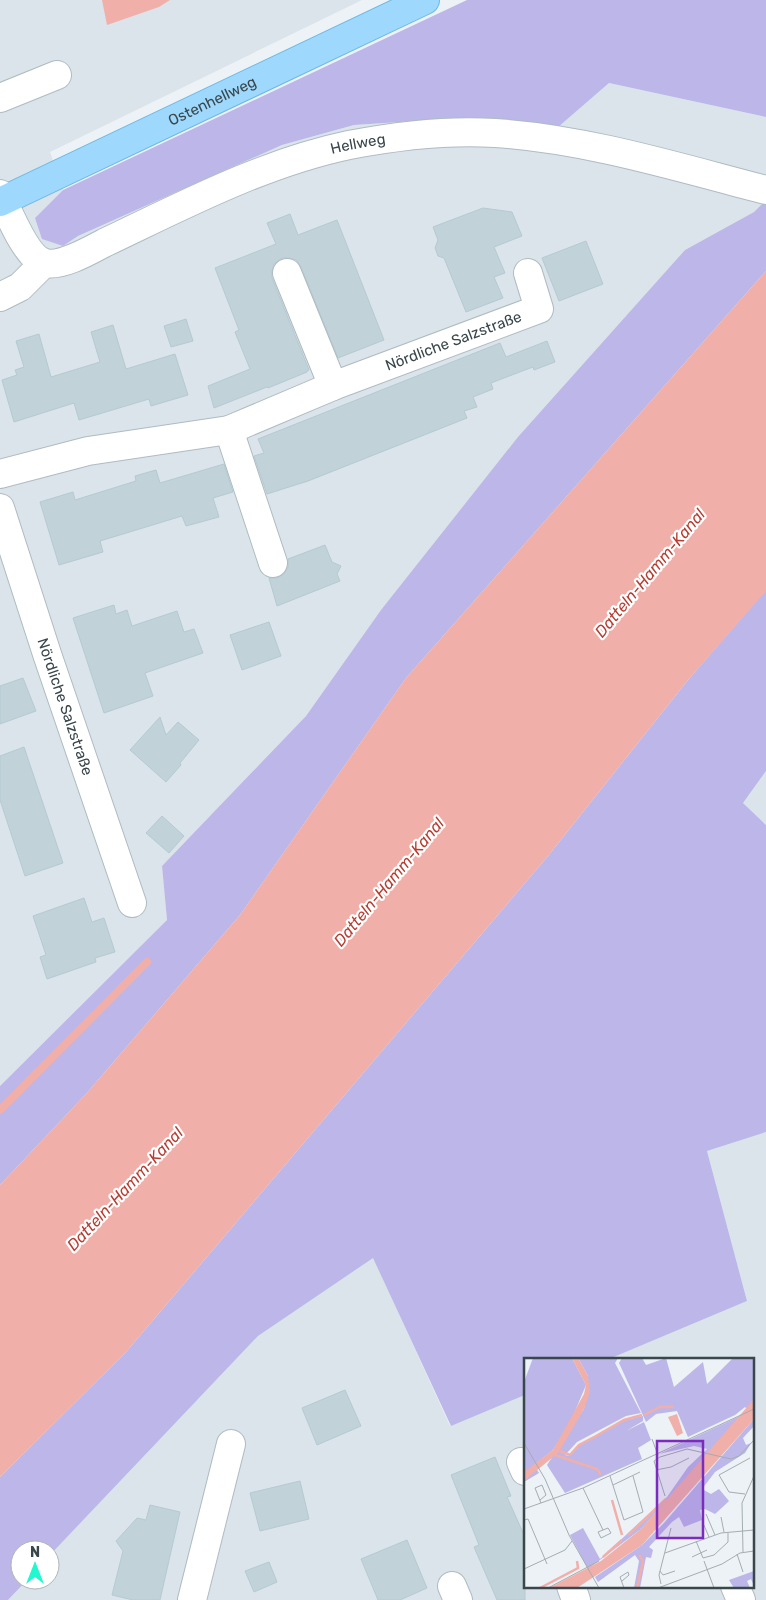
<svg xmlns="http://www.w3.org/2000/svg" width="766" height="1600" viewBox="0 0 766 1600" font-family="Rubik,sans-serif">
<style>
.residential{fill:#dae4ea}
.green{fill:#bcb6e9}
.water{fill:#f1afaa}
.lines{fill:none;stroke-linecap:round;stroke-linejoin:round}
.stream{stroke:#f1afaa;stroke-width:8}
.building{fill:#c1d2d8;stroke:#b4cad2}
.minor-casing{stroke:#aebcc2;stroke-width:30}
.major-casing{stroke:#6cb8e4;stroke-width:30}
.minor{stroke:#fff;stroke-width:28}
.major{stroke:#9ed9fd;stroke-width:28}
.labels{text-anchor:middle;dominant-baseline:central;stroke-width:4.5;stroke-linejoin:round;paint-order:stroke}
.street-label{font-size:15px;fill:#39464b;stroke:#fff}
.water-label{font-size:16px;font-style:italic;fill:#b73d32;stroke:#fff}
.inset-river{fill:none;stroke:#f1afaa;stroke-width:2.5}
.inset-road{fill:none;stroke:#a4adb2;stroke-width:1}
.view{fill:#7b2cbf;fill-opacity:0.15;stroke:#7b2cbf;stroke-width:2.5}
.inset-edge{fill:none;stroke:#39464b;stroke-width:2.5}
</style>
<rect width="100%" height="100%" fill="#ecf2f6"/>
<path class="residential" d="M0 0H362L50 152 63 190 35 218 63 246 78 236 282 145 354 125 446 119 557 128 609 83 766 117V200L754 212 685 250 381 610 306 716 162 866 167 920 0 1086Z
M766 771V825L743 803Z
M766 1132V1600H8L27 1580H50V1555L258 1336 373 1257 450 1426 525 1395V1586H752V1359H609L747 1301 707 1151Z"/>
<path class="green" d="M467 0H766V117L609 83 557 128 446 119 354 125 282 145 78 236 63 246 42 239 35 218 63 190Z
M766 200V271L406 678 240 915 86 1094 0 1185V1086L167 920 162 866 306 716 381 610 518 437 685 250 754 212Z
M766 590V771L743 803 766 825V1132L707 1151 747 1301 609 1359H525V1395L451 1426 373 1258 258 1336 50 1555V1550H20V1580H27L8 1600H0V1477L126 1352 548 856 688 680Z"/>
<path class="water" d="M102 0H170L159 7 107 25Z
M766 271V591L688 680 548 856 126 1352 0 1477V1185L86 1094 240 915 406 678Z"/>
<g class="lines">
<path class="stream" d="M0 1110 147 962"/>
</g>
<path class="building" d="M483 208 512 212 522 236 494 247 505 273 494 277 503 298 466 312 444 258 438 256 435 248 438 240 433 227Z
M290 214 298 235 337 220 384 340 338 358 301 267 296 260 289 258H282L274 264 272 271V278L309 370 307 371V372L268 388 267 387 214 408 208 386 250 369 235 332 239 330 215 268 276 244 267 223Z
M586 241 603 284 559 301 542 258Z
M186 319 193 341 171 347 164 326Z
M113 325 126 369 175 354 188 395 151 406 149 399 79 420 74 403 14 422 2 380 17 375 15 370 24 367 16 341 39 334 51 377 100 362 91 332Z
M547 341 555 362 534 370 533 367 491 383 493 389 473 397 477 407 464 411 467 418 308 481 267 494 254 456 264 453 258 439 500 343 506 357Z
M224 464 233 492 213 498 219 517 186 526 182 516 100 541 103 552 59 565 40 502 73 492 75 500 136 481 135 476 156 470 160 483Z
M325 545 332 562 341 566 337 574 340 581 277 606 269 578H277L284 574 288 567V559Z
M114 605 116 614 127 610 132 626 177 611 184 632 194 629 203 653 145 673 153 696 104 713 73 618Z
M269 622 281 656 242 670 230 635Z
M23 678 36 711 0 724V686Z
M160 717 166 735 178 722 199 740 180 763 181 765 166 782 130 750Z
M24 747 63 863 25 876 0 800V756Z
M162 816 184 836 169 853 146 833Z
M84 898 92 922 104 918 115 952 95 958 96 962 47 979 40 957 46 955 33 916Z
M345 1390 361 1426 317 1445 302 1408Z
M495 1457 511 1496 507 1497 525 1537V1600H497L474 1547 479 1545 451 1475Z
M300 1481 309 1519 260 1531 250 1493Z
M150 1505 180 1512 160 1600H133L112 1595 123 1551 116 1541 137 1518 146 1520Z
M407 1540 427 1588 400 1600H378L361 1559Z
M269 1562 277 1582 254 1592 245 1571Z"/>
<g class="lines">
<g class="minor-casing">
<g id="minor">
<path d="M0 98 57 75"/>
<path id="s1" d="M0 194C8 211 26 258 45 263 61 267 89 251 104 243 182 206 263 163 349 145 396 136 447 130 495 133 587 139 677 167 766 190"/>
<path d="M287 273 333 386"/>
<path d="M0 297 20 287 44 263"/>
<path d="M229 430 273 563"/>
<path id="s2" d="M0 474 88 451 229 430 333 386 539 309 528 273"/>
<path id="s3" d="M0 508 47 654 132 903"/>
<path d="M521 1462 525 1471"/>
<path d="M452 1586 458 1600"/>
<path d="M571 1586 576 1600"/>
<path d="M735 1586 741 1600"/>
<path d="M192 1600 231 1444"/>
</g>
</g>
<g class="major-casing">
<g id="major">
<path id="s4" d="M0 202 425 0"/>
</g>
</g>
<use href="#minor" class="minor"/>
<use href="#major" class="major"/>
</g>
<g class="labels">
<g class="street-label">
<text stroke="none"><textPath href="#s4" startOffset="235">Ostenhellweg</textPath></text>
<text stroke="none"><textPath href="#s1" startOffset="421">Hellweg</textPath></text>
<text stroke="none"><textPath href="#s2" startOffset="475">Nördliche Salzstraße</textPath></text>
<text stroke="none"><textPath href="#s3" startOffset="209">Nördliche Salzstraße</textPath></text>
</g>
<g class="water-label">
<text transform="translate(650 573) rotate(-50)">Datteln-Hamm-Kanal</text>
<text transform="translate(389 882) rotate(-50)">Datteln-Hamm-Kanal</text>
<text transform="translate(125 1189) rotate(-47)">Datteln-Hamm-Kanal</text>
</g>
</g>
<g transform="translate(524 1358)">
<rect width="230" height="230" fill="#ecf2f6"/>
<path d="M9 0H48L62 27 46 65 29 92 10 107 15 115 0 124V24ZM54 0H94L91 5 117 55 102 58 53 84 41 97 46 98 56 87 103 61 119 58V63L102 73 120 64 127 82 114 90 118 101 41 135 23 107 60 51 64 18ZM98 0H118L122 7 142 0 150 29 179 4 183 26 209 0H230V41L224 50 214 62 117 171 64 211 46 177 59 170 76 201 143 139 164 109 183 91 170 88 135 96 216 58 223 51 221 49 211 57 164 79 153 53 132 56 122 64 95 5ZM230 61V68L219 80 222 87 227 85 221 95 191 114 178 131 187 136 195 131 205 143 203 145 191 156 181 151 176 152 178 162 160 169 155 159 148 164 125 189 129 192 127 200 122 199 116 230H110L115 203 111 197 74 224 71 219 118 187 140 165ZM230 213V228L227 221 223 223 226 230H210L205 222Z" fill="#bcb6e9"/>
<path d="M48 0H54L64 18 66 34 60 51 35 94 0 123V114L29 92 60 36 62 27ZM230 41V61L118 187 53 230H25L77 203 117 171ZM153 56 159 75 153 78 144 59Z" fill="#f1afaa"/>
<path class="inset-river" d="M120 57 136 49H150M36 93 46 97 55 87 72 78 100 62 118 57M31 97 73 111 77 117M88 142 98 177M104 177 142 141M79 199 98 182M16 230 54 210 53 203M113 230 119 203 115 197"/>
<path class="inset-road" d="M128 81 134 97M0 85 21 121 45 177 75 230M132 112 147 109 165 100M86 118 100 162 119 154 109 118M89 127 116 114M59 130 79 172M221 136 205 134 195 117 226 100M141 138 130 103 136 99 163 91 207 101 215 98 230 82M16 142 22 137 18 127 11 130 17 145M0 151 59 130 230 51M182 156 191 177M197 159 200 174M0 162 4 161 23 206M179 165 185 179M84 170 87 175 77 180 74 174ZM172 183 179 200 190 197 204 184V175M219 194 218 145 230 118M141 195 197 175 230 172M213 196 219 214M168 199 183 192M180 203 190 230M0 211 41 192 48 183M136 213 139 217 151 213M98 223 105 217 104 214 96 219 100 230M137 226 135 217 147 170M24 230 75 203M134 230 198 206 216 195 230 193"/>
<path class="view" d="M133 83H179V180H133Z"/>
<rect width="230" height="230" class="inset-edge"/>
</g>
<g transform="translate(35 1565)"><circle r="24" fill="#ffffff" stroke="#b0b5b7"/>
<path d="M0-4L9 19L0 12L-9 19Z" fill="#21f8d0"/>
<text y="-8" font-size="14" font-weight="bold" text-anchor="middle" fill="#39464b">N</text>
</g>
</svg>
